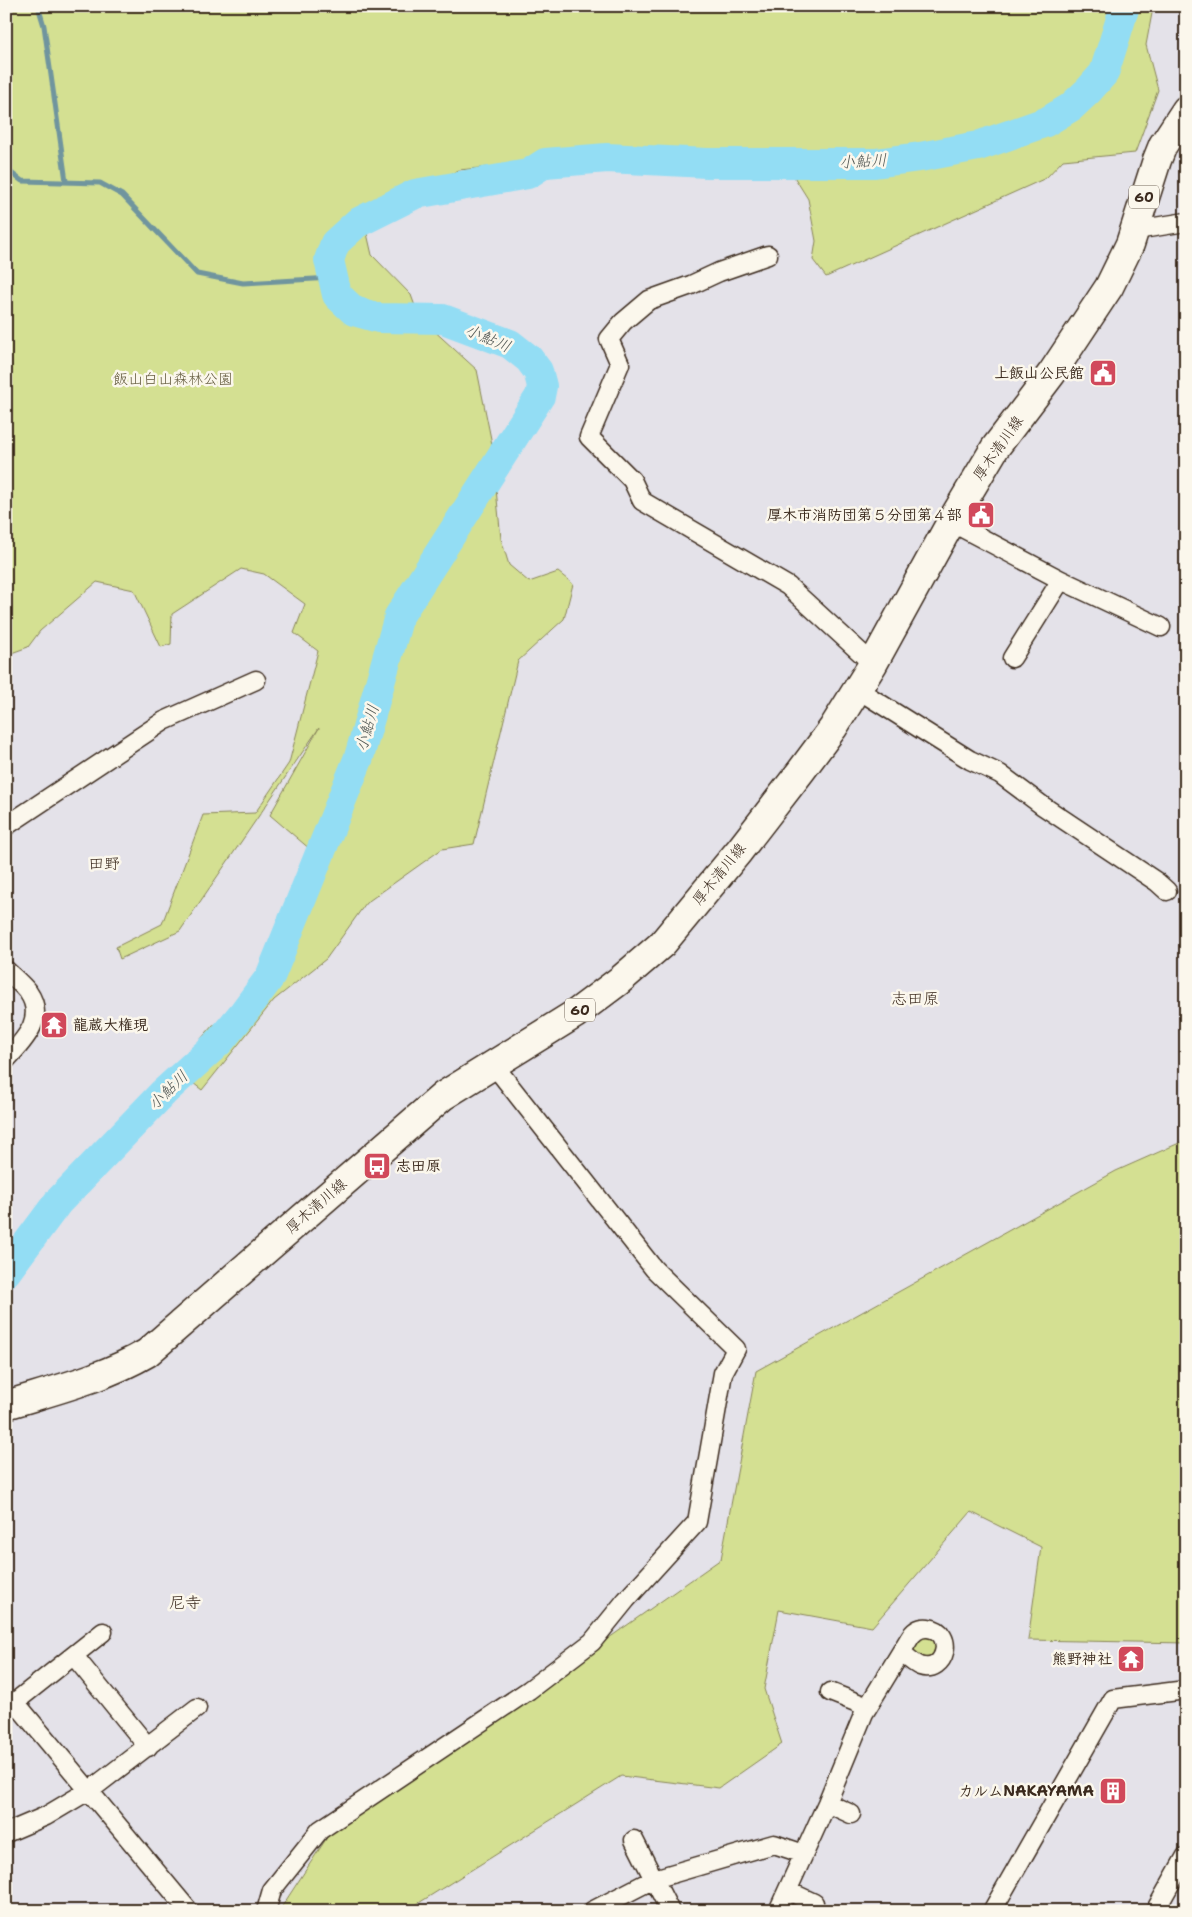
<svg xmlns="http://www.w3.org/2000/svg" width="1192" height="1917" viewBox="0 0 1192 1917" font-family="'Shantell Sans','Klee One',sans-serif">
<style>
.green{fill:#d4e092;stroke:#888558}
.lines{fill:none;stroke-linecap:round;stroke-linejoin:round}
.stream{stroke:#70959e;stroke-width:5}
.river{stroke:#93ddf4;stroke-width:30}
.minor-casing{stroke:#3b2a1e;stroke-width:21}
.primary-casing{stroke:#3b2a1e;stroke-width:31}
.minor{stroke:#fbf7ec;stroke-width:18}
.primary{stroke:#fbf7ec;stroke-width:28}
.labels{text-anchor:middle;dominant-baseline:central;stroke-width:5;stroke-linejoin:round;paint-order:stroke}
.shield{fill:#fbf7ec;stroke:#75685c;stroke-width:1}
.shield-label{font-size:14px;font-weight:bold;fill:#3b2a1e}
.poi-label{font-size:15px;font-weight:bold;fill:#3b2a1e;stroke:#fbf7ec;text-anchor:end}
.park-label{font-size:15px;fill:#61583b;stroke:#fbf7ec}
.street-label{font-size:15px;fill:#3b2a1e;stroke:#fbf7ec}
.water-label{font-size:16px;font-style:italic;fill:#515754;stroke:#fbf7ec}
.neighbourhood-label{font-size:16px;fill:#3b2a1e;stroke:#fbf7ec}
</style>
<rect width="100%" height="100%" fill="#e4e2e9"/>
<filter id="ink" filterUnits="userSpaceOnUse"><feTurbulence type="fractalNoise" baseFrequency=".02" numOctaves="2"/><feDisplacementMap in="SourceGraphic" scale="10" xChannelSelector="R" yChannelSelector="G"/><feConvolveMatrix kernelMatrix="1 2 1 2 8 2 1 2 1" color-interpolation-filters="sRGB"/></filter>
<g filter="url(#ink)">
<path class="green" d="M6 6H1157L1153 8 1146 45 1158 90 1135 153 1063 160 1046 178 826 277 813 260 816 241 808 199 793 175 716 174 680 155 618 154 459 170 407 194 366 229 372 255 411 295 419 317 477 370 491 439 501 539 509 565 529 582 558 572 573 584 564 619 518 661 474 844 442 849 366 903 326 959 274 1000 202 1090 175 1069 213 1025 237 1017 331 850H311L270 815 319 728 180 931 120 959 116 947 162 924 203 815 255 813 289 763 318 651 294 633 305 604 264 574 241 569 172 614 171 644 161 647 134 590 97 582 40 631 28 647 6 655Z
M1186 1140V1643L1028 1640 1041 1547 971 1512 872 1627 779 1610 764 1689 782 1744 719 1788 621 1776 406 1911H279L328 1836 721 1559 756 1371 1116 1171Z
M917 1636 936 1637 938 1653 925 1660 915 1655 913 1648Z"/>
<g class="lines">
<path class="stream" d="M38 6 44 26 66 181
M6 169 22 181 100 183 122 195 197 274 243 283 332 278"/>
<path class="river" d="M6 1272 58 1202 164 1092 220 1041 244 1012 270 977 359 757 399 616 540 396 542 386 538 371 529 359 510 344 443 319 379 318 354 311 337 295 329 260 335 243 357 223 415 194 528 174 545 163 607 158 707 163H875L920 157 978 146 1046 122 1071 107 1088 91 1104 73 1125 6"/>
<g class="minor-casing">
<path id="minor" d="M1135 227 1142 229 1186 222
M768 255 719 272 691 285 649 300 623 322 609 339 620 364 589 437 632 480 642 501 788 586 873 664
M951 522 1061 580 1161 627
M1012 658 1061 580
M857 689 970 760 1000 774 1043 806 1157 882 1167 891
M6 826 164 721 256 680
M6 970C13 977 22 984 28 992 47 1019 23 1041 6 1060
M103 1632 15 1702 189 1911
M74 1656 148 1747
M830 1692 868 1707
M827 1803 851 1814
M6 1833 46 1816 93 1788 197 1708
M634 1840 670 1911
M788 1891 814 1903
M266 1911 272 1890 320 1830 529 1690 592 1642 626 1600 697 1522 723 1373 736 1349 654 1269 493 1064
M592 1911 654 1879 774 1844 804 1854
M778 1911 827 1803 864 1713 909 1639C913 1632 919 1627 928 1628 956 1631 946 1675 920 1666 913 1663 906 1656 901 1652
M992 1911 1113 1699 1186 1690
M1155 1911 1186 1856"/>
</g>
<g class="primary-casing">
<path id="primary" d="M6 1405C54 1390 104 1378 147 1353L443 1096 575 1014 619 981 662 944 739 851 801 771 833 728 873 664 951 522 995 448 1052 373 1109 287 1130 244 1157 160 1163 145 1186 110"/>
</g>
<use href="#minor" class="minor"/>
<use href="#primary" class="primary"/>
</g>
</g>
<defs>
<g id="civic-square" transform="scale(1.4375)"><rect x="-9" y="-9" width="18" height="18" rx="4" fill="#d1495b" stroke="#fbf7ec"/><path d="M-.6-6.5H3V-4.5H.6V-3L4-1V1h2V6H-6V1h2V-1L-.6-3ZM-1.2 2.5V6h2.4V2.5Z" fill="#fff"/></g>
<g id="temple-square" transform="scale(1.4375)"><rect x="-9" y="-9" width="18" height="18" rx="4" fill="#d1495b" stroke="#fbf7ec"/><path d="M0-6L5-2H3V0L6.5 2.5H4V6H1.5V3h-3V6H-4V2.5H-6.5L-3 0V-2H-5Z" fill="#fff"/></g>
<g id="bus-square" transform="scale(1.4375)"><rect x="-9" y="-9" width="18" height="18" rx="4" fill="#d1495b" stroke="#fbf7ec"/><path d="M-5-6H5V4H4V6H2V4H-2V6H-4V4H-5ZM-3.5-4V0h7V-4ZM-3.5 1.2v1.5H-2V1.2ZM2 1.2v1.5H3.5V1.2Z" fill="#fff"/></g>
<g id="building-square" transform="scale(1.4375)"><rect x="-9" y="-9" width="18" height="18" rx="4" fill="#d1495b" stroke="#fbf7ec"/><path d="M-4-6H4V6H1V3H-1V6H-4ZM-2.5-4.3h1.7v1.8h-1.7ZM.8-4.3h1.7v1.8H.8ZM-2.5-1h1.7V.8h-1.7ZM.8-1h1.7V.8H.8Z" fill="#fff"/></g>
</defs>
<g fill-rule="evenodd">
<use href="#civic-square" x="1103" y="373"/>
<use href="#civic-square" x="981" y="515"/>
<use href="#temple-square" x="54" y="1025"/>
<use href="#bus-square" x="377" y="1166"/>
<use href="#temple-square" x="1131" y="1659"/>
<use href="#building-square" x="1113" y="1791"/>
</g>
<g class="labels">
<g class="shield">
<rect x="1129" y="185.5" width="30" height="23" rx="4"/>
<rect x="565" y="998.5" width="30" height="23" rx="4"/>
</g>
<g class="shield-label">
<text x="1144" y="197">60</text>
<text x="580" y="1010">60</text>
</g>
<g class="poi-label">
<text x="1084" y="373">上飯山公民館</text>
<text x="962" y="515">厚木市消防団第５分団第４部</text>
<text x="73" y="1025" text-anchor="start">龍蔵大権現</text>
<text x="396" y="1166" text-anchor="start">志田原</text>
<text x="1112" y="1659">熊野神社</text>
<text x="1094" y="1791">カルムNAKAYAMA</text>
</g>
<g class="park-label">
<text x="173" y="379">飯山白山森林公園</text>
</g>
<g class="street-label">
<text transform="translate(998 448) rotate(-55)">厚木清川線</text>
<text transform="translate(719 874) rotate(-51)">厚木清川線</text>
<text transform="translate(316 1206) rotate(-41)">厚木清川線</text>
</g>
<g class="water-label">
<text transform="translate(863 161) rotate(-3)">小鮎川</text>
<text transform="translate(488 338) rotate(23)">小鮎川</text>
<text transform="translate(367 728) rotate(-74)">小鮎川</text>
<text transform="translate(168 1090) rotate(-44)">小鮎川</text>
</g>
<g class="neighbourhood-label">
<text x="104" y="863">田野</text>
<text x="915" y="998">志田原</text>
<text x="185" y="1602">尼寺</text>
</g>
</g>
<rect width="1192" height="1917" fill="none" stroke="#fbf7ec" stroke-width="25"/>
<rect x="12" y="12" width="1167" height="1892" fill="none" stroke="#3b2a1e" stroke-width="2" filter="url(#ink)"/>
</svg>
